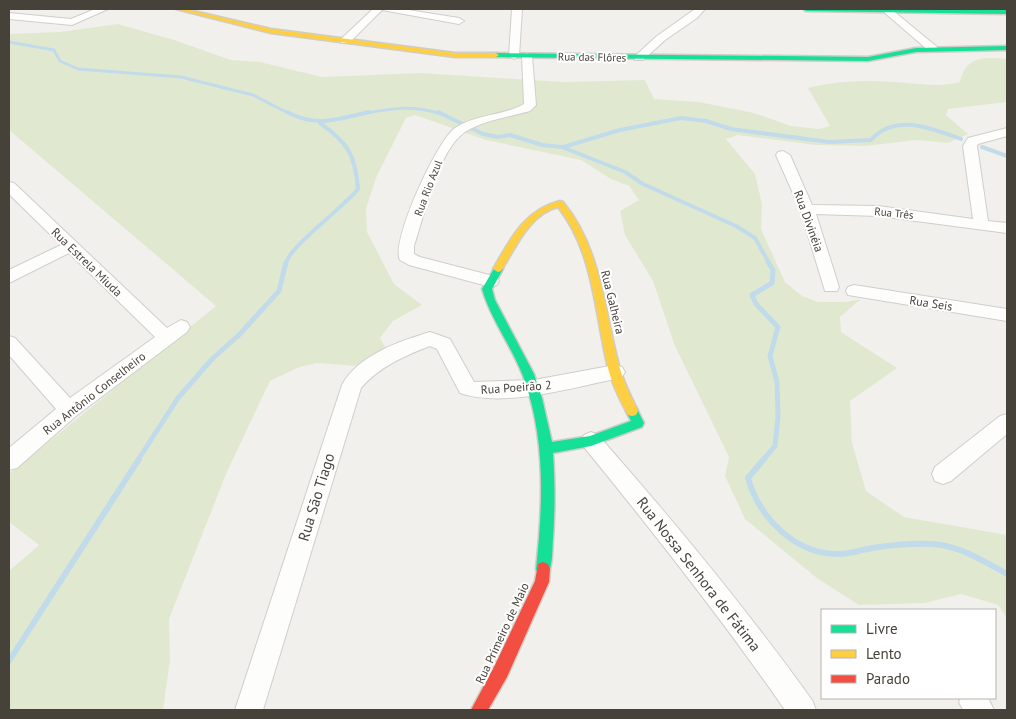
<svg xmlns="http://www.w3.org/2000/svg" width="1016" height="719" viewBox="0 0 1016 719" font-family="'PT Sans',sans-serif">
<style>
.green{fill:#e0e9d0}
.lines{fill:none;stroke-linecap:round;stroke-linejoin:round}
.stream-far3{stroke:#c2dbeb;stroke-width:3}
.stream-far2{stroke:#c2dbeb;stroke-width:4}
.stream-far1{stroke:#c2dbeb;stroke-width:5}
.stream{stroke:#c2dbeb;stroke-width:6}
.street-casing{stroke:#d0cecb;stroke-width:2}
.fast-casing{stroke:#d0cdc5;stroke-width:3}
.slow-casing{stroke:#d0cdc5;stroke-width:3}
.jam-casing{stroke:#d0cdc5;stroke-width:3}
.street{fill:#fdfdfc;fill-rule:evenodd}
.fast{fill:#16e098;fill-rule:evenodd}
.slow{fill:#ffcf43;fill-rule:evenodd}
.jam{fill:#f24e42;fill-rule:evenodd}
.labels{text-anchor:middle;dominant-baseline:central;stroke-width:4;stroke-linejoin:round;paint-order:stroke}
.far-street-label{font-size:11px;fill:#474239;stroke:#fff}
.street-label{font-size:12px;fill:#474239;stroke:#fff}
.near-street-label{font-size:15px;fill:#474239;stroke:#fff}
</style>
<rect width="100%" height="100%" fill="#f2f0ed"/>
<path class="green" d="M118 24 174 40 231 60 260 62 322 77 420 73 563 82 645 80 654 99 699 102 754 113 791 126 818 129 830 126 808 88C836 81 865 80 894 82 916 83 939 88 960 82 965 56 985 57 1007 59V102L948 109 946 115 968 134 948 143 917 140 865 146 815 145 738 135 726 139 755 174 762 204 761 229 785 282 802 296 818 302H845L861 299 840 317 841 332 897 368 850 401 852 443 866 491 904 517 1007 535V618L998 605 961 594 925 603 859 605 818 579 745 519 725 476 729 457 675 346 653 281 625 235 620 211 639 200 629 186 611 179 581 160 486 140 415 115 406 118 376 178 366 209 367 232 394 284 422 305 393 321 380 338 387 350 358 366 316 363 297 368 270 381 226 474 169 619 170 660 163 710H9V571L39 545 9 522V474L216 306 9 130V34L60 32Z"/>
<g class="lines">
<path class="stream-far3" d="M9 42 54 50 60 61 78 69 181 77 253 95 290 114
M363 114C390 108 414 105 441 114"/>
<path class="stream-far2" d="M287 112C317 128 338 119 369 112
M438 112 483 134 498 137 510 135 542 145 562 147 625 172 643 184 736 226 755 238 769 263
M563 147 620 130 681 118 706 121 731 129 829 142 871 140C895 113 931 128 961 139
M982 147 1007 156
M286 263C292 244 342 209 358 189 355 154 348 143 320 123"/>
<path class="stream-far1" d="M138 460 178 398 212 359 239 335 279 291 286 262
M763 460 775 446 778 417 777 382 770 356 778 327 756 304 752 295 772 283 773 270 768 262"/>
<path class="stream" d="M764 459 748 478C759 517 794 554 838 554 850 554 861 550 872 548 892 545 913 543 933 544 960 546 984 561 1007 574
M9 661 139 459"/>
<g class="street-casing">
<path id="street" d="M95 9H108L72 25 9 19V13L71 19Z
M373 9H402L459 18 464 21 459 24 382 10 349 43H341V39Z
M512 9H522L519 56 514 59 509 56Z
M695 9H705L697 18 665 40 643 60H635V56L657 36Z
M885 9H891L937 47V51H929L885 13Z
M527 53 532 56 536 105 530 111C509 117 484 120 465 132 438 150 424 216 414 246V254L420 257 497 277 499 281 497 285 491 287 409 265 400 260C390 243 437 140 455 128 476 114 503 116 524 104L522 56Z
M1007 128V136L978 144 977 146 988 221 1007 223V233L878 216 816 214 839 287 837 291H825L800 209 776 155 778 152 783 151 790 155 812 205 878 206 973 219 963 146 968 138Z
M9 182 14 183 167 328 181 320 187 322 190 327 187 332 76 416 17 468 9 470V448L56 409 9 355V336L15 338 70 398 155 337 69 253 9 283V270L61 245 9 194Z
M854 285 1007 309V321L848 295 846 291 848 287Z
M430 332 450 339 474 382 534 380 615 365 622 367 625 372 622 377 615 379C571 388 503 408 460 393L437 349 430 346C404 356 379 367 361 388L263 710H235L342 385C358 355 400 341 430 332Z
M1007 414V434L951 481 943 484 935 481 932 474 935 467 1000 416Z
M591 432 598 435C674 521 745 607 812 700L816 710H785C722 619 654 533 584 447L581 441 584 435Z
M961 698H988L994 710H963L959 702Z"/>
</g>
<g class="fast-casing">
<path id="fast" d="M803 9 1007 10V14L806 11Z
M1007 46V50L916 52 868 61 496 57 493 55 496 53 868 57 916 48Z
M498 266 503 269 492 289 495 300 534 374 542 398 552 442 590 436 631 421 626 411 628 407 632 406 636 407 644 423 642 427 591 446 553 453C555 482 555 510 553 539 552 550 553 564 548 574L543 576 538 574 536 569C543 504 546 438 523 376 511 345 491 320 482 289L495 267Z"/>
</g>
<g class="slow-casing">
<path id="slow" d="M176 9H185L271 29 455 53H496L499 55 496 57H455L271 33Z
M560 201 563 202C602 249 604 312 620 369 624 383 631 397 638 411L636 415 632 416 628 415C620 400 612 384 608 368 595 315 594 252 558 207 529 214 515 249 501 271L498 272 493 269C510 240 524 210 560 201Z"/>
</g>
<g class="jam-casing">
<path id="jam" d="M543 562 548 564 550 569 549 582 507 677 488 710H471L495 665 535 581 538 564Z"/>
</g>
<use href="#street" class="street"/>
<use href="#fast" class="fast"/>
<use href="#slow" class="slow"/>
<use href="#jam" class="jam"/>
</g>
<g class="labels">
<g class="far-street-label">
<text transform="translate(592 57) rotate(1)">Rua das Flôres</text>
<text transform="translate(428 188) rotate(-69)">Rua Rio Azul</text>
<text transform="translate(894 213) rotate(6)">Rua Três</text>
</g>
<g class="street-label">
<text transform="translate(809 221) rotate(70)">Rua Divinéia</text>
<text transform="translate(87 262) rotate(44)">Rua Estrela Miuda</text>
<text transform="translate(613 302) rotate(76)">Rua Galheira</text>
<text transform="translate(931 303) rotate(9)">Rua Seis</text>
<text transform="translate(516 387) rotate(-4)">Rua Poeirão 2</text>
<text transform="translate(94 393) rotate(-38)">Rua Antônio Conselheiro</text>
<text transform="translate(502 633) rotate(-65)">Rua Primeiro de Maio</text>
</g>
<g class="near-street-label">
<text transform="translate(316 497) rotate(-73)">Rua São Tiago</text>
<text transform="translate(699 574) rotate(52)">Rua Nossa Senhora de Fátima</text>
</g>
</g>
<rect width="1016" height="719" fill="none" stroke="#474239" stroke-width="20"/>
<rect x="821" y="609" width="175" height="90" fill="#ffffff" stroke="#b5b3b0"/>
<rect x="831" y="625" width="25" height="8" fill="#16e098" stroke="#b5b3b0"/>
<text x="866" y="634" font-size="15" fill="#474239">Livre</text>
<rect x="831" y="650" width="25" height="8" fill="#ffcf43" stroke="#b5b3b0"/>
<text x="866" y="659" font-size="15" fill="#474239">Lento</text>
<rect x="831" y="675" width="25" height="8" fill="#f24e42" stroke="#b5b3b0"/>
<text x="866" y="684" font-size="15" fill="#474239">Parado</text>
</svg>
